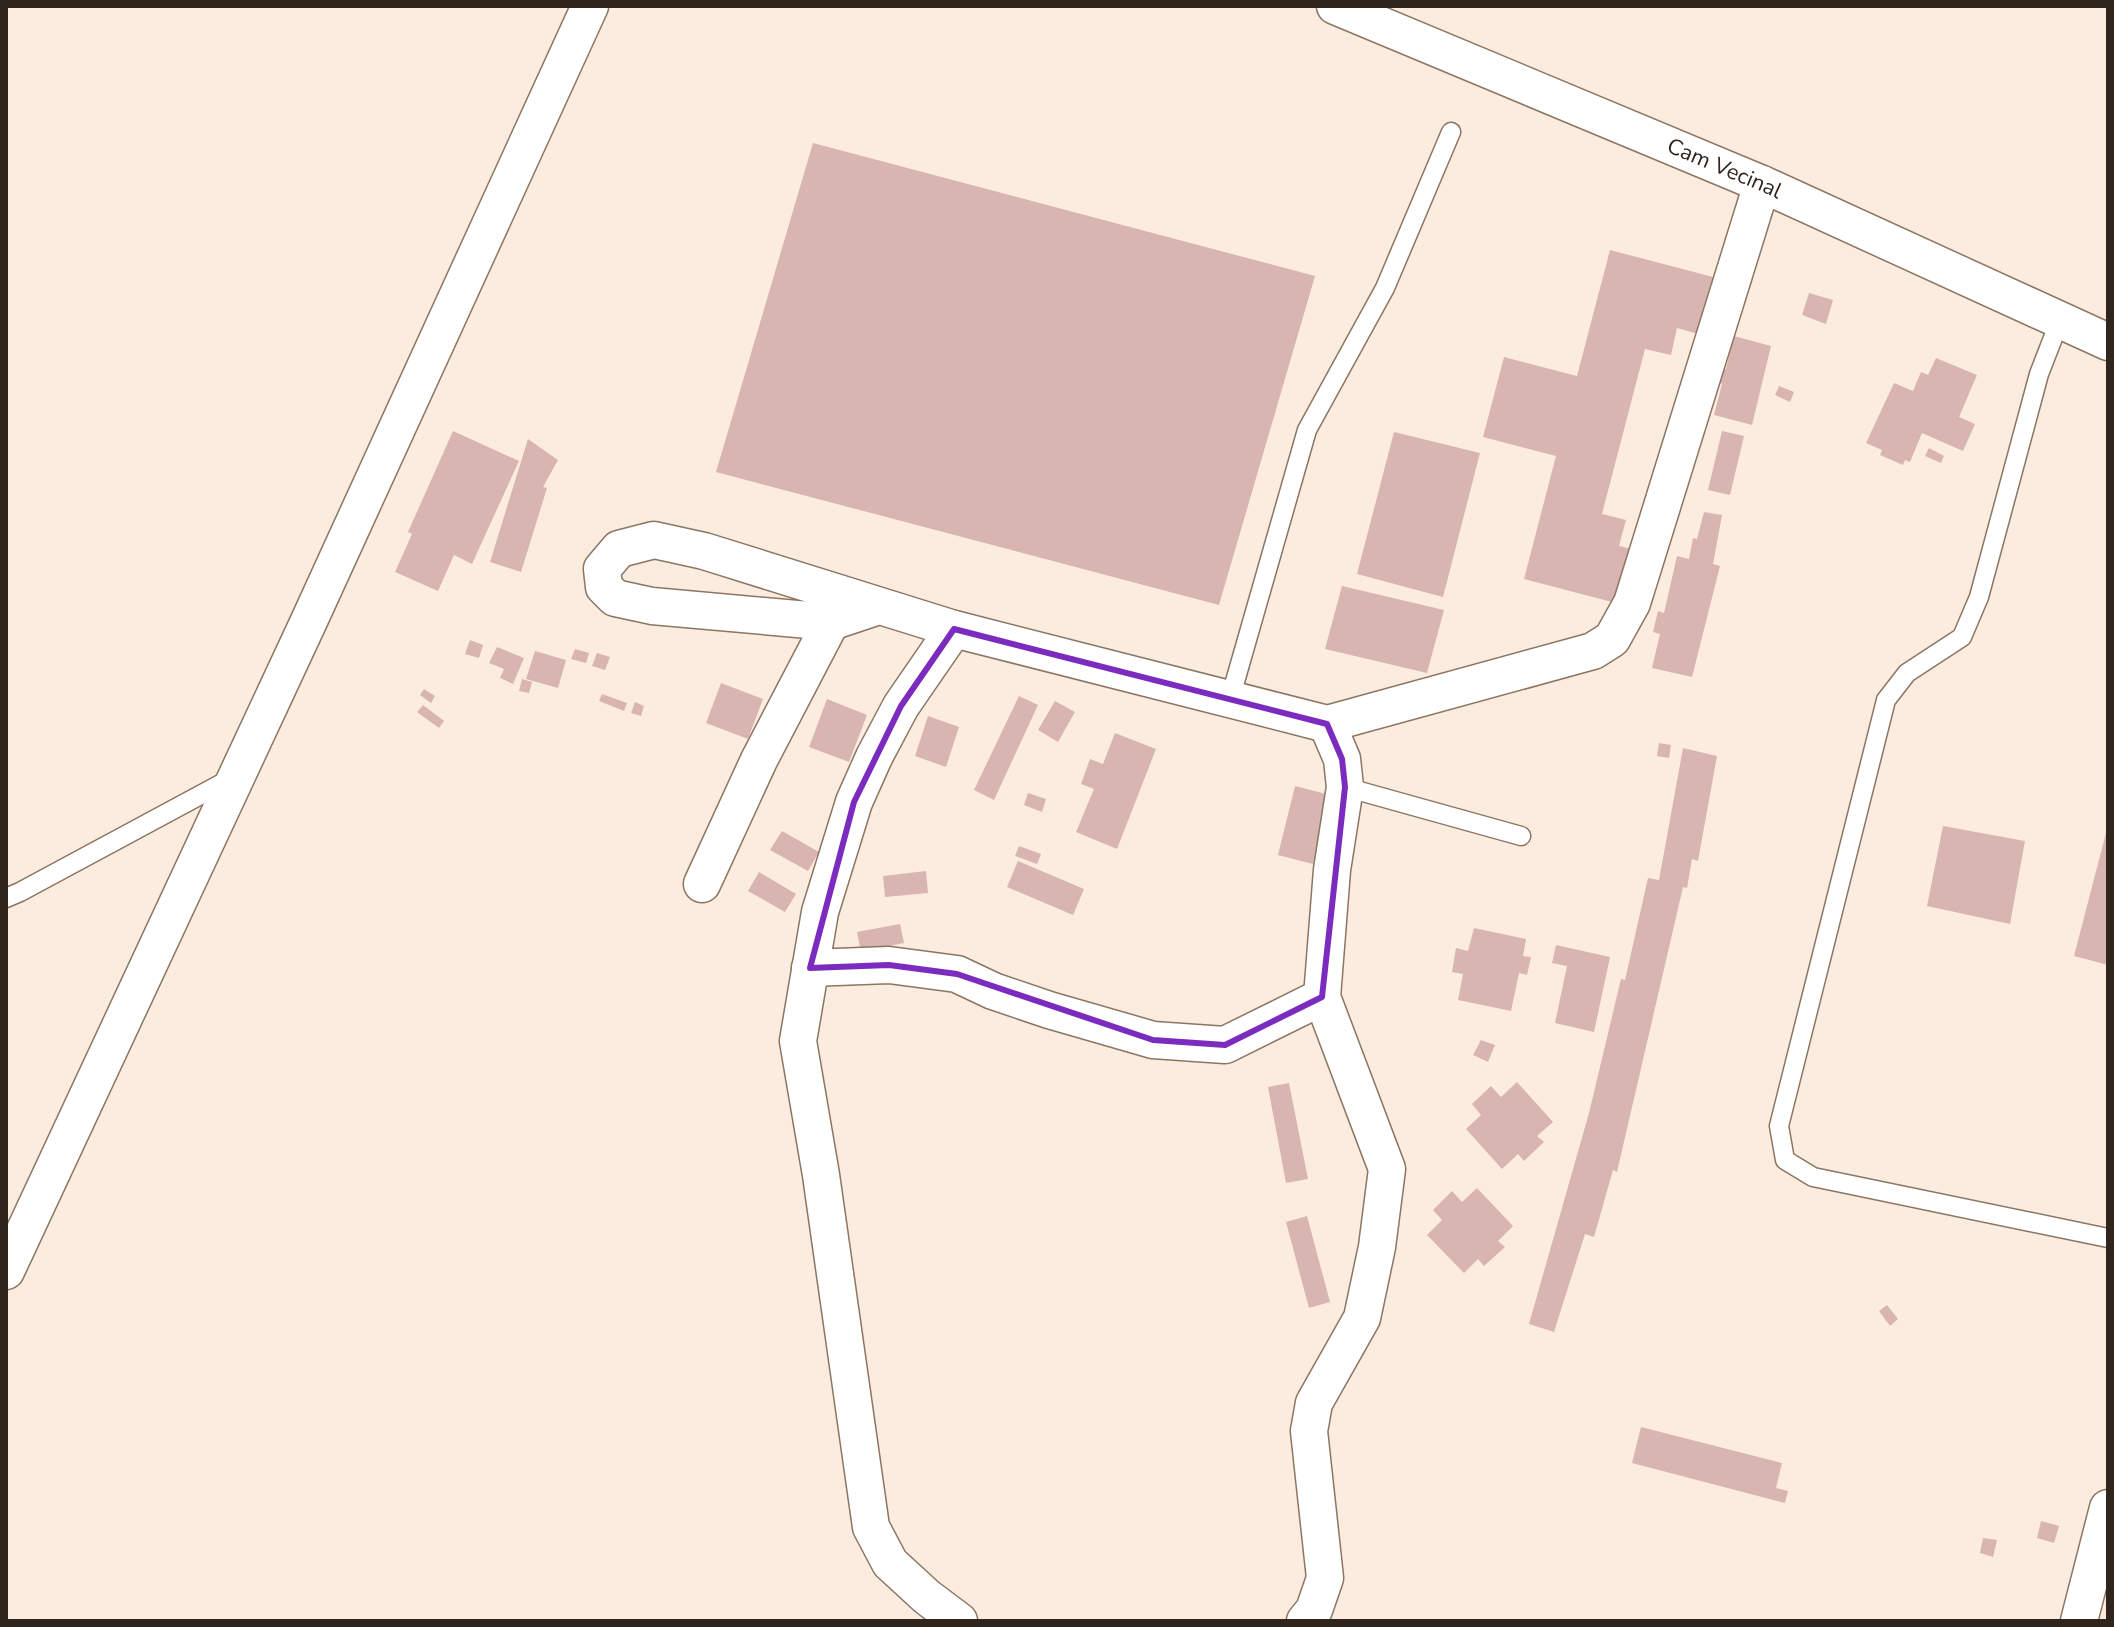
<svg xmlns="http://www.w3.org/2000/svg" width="2114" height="1627" viewBox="0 0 2114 1627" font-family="'Nunito Sans',sans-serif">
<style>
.building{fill:#d8b5b1}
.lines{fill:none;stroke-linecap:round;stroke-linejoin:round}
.service-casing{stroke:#8c7561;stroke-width:21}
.minor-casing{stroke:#8c7561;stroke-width:39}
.service{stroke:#fff;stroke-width:18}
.minor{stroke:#fff;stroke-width:36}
.marked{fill:none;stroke:#7b2cbf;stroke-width:6;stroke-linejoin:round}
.labels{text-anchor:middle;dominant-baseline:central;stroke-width:7;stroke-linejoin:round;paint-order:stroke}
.street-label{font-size:22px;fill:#2f251d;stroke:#fdfdfd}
</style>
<rect width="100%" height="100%" fill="#fcecdf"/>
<path class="building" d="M813 143 1315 276 1219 605 716 472Z
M1610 250 1717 278 1702 335 1677 328 1671 355 1645 349 1602 514 1626 520 1619 546 1646 552 1631 607 1524 579 1556 456 1483 437 1504 357 1577 376Z
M1809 293 1833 300 1826 324 1802 315Z
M1734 336 1771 346 1752 425 1714 415 1722 384 1715 379 1720 368 1726 369Z
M1936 358 1977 375 1959 417 1975 424 1963 451 1922 433 1910 462 1905 460 1903 465 1880 455 1882 450 1866 443 1894 383 1913 391 1921 372 1928 375Z
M1779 386 1794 392 1790 402 1775 395Z
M453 431 519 461 472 564 454 555 438 591 395 572 412 534 408 532Z
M1722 431 1744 436 1730 495 1708 490Z
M1394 432 1480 453 1443 597 1357 574Z
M528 439 558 460 543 487 547 488 521 572 490 562Z
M1929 448 1944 456 1941 463 1925 456Z
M1704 512 1722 515 1713 564 1720 566 1692 677 1652 668 1660 634 1653 632 1658 611 1664 613 1677 556 1689 559 1693 538 1697 539Z
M1342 586 1444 610 1427 673 1325 649Z
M470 640 483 645 479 658 465 654Z
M497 647 524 658 513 684 500 678 504 669 489 663Z
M575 649 589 653 586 663 571 659Z
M535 651 566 660 558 688 526 679Z
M597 653 610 657 605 670 592 666Z
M522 679 532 682 529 693 519 691Z
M721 683 763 699 748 739 706 723Z
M424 689 435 696 431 703 420 695Z
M602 694 627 703 624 711 599 701Z
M1019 696 1038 705 994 800 974 790Z
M827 699 867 715 849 762 809 747Z
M1055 701 1075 712 1058 742 1038 730Z
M635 702 644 706 641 716 631 713Z
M423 705 444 721 439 728 417 712Z
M928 716 959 727 946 767 915 756Z
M1115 733 1156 749 1117 849 1076 832 1094 789 1081 784 1090 759 1103 764Z
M1659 743 1671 745 1669 758 1657 756Z
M1683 748 1717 756 1698 861 1692 859 1687 888 1683 887 1617 1172 1613 1170 1594 1237 1585 1234 1554 1332 1529 1324 1589 1113 1621 979 1625 980 1648 878 1659 880Z
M1295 786 1330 795 1313 864 1278 855Z
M1028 793 1046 799 1042 812 1024 805Z
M1943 826 2025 841 2010 924 1927 906Z
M2107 829 2108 830V965L2074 956Z
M782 831 819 852 808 871 770 850Z
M1019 846 1041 854 1037 864 1015 856Z
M1018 861 1084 889 1073 915 1007 887Z
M926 871 928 893 885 897 883 876Z
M759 872 796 894 785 912 748 891Z
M900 924 904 943 861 952 857 932Z
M1474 928 1526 939 1523 956 1531 957 1527 975 1519 973 1511 1011 1458 1000 1463 974 1452 972 1456 948 1468 951Z
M1556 945 1610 957 1594 1032 1555 1023 1567 966 1552 963Z
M1481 1040 1495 1045 1488 1062 1473 1055Z
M1517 1082 1553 1122 1537 1136 1544 1142 1524 1161 1518 1154 1502 1169 1466 1129 1481 1115 1472 1104 1491 1086 1501 1097Z
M1289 1083 1308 1179 1286 1183 1268 1087Z
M1477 1188 1513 1226 1498 1241 1505 1247 1484 1266 1478 1259 1464 1273 1427 1235 1442 1220 1433 1210 1452 1191 1462 1202Z
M1307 1216 1330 1302 1309 1308 1286 1222Z
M1887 1305 1898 1319 1890 1326 1879 1311Z
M1641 1427 1782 1463 1776 1488 1788 1491 1785 1503 1632 1463Z
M2041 1521 2059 1526 2054 1543 2037 1538Z
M1983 1538 1997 1540 1993 1557 1980 1553Z"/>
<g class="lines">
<g class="service-casing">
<path id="service" d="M2060 320 2039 374 1979 597 1962 637 1907 673 1886 700 1779 1126 1785 1160 1813 1177 2108 1238
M1230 699 1307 430 1385 288 1451 132
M1345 787 1521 836
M6 898 20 892 230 779"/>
</g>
<g class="minor-casing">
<g id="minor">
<path id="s1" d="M1335 6 1762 184 2108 342"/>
<path d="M879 606 831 622 652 606 615 598 604 587 602 569 619 549 654 540 704 551 954 629 1327 724 1593 651 1612 639 1632 603 1762 184"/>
<path d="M954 629 901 706 874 757 854 802 820 912 798 1041 821 1175 871 1527 890 1563 927 1597 959 1621"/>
<path d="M702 884 759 760 831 622"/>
<path d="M810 968 889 965 957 974 993 991 1049 1010 1153 1040 1225 1045 1322 997"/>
<path d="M6 1271 308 623 590 6"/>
<path d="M1305 1621 1314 1610 1325 1578 1309 1431 1314 1403 1362 1318 1377 1247 1387 1169 1322 997 1332 870 1345 787 1342 759 1327 724"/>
<path d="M2079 1621 2108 1508"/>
</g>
</g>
<use href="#service" class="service"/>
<use href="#minor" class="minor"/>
</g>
<path class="marked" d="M954 629 1327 724 1342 759 1345 787 1322 997 1225 1045 1153 1040 957 974 889 965 810 968 854 802 901 706Z"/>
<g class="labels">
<g class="street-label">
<text stroke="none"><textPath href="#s1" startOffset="422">Cam Vecinal</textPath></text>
</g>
</g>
<rect width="2114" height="1627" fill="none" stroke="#2f251d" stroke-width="16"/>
</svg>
